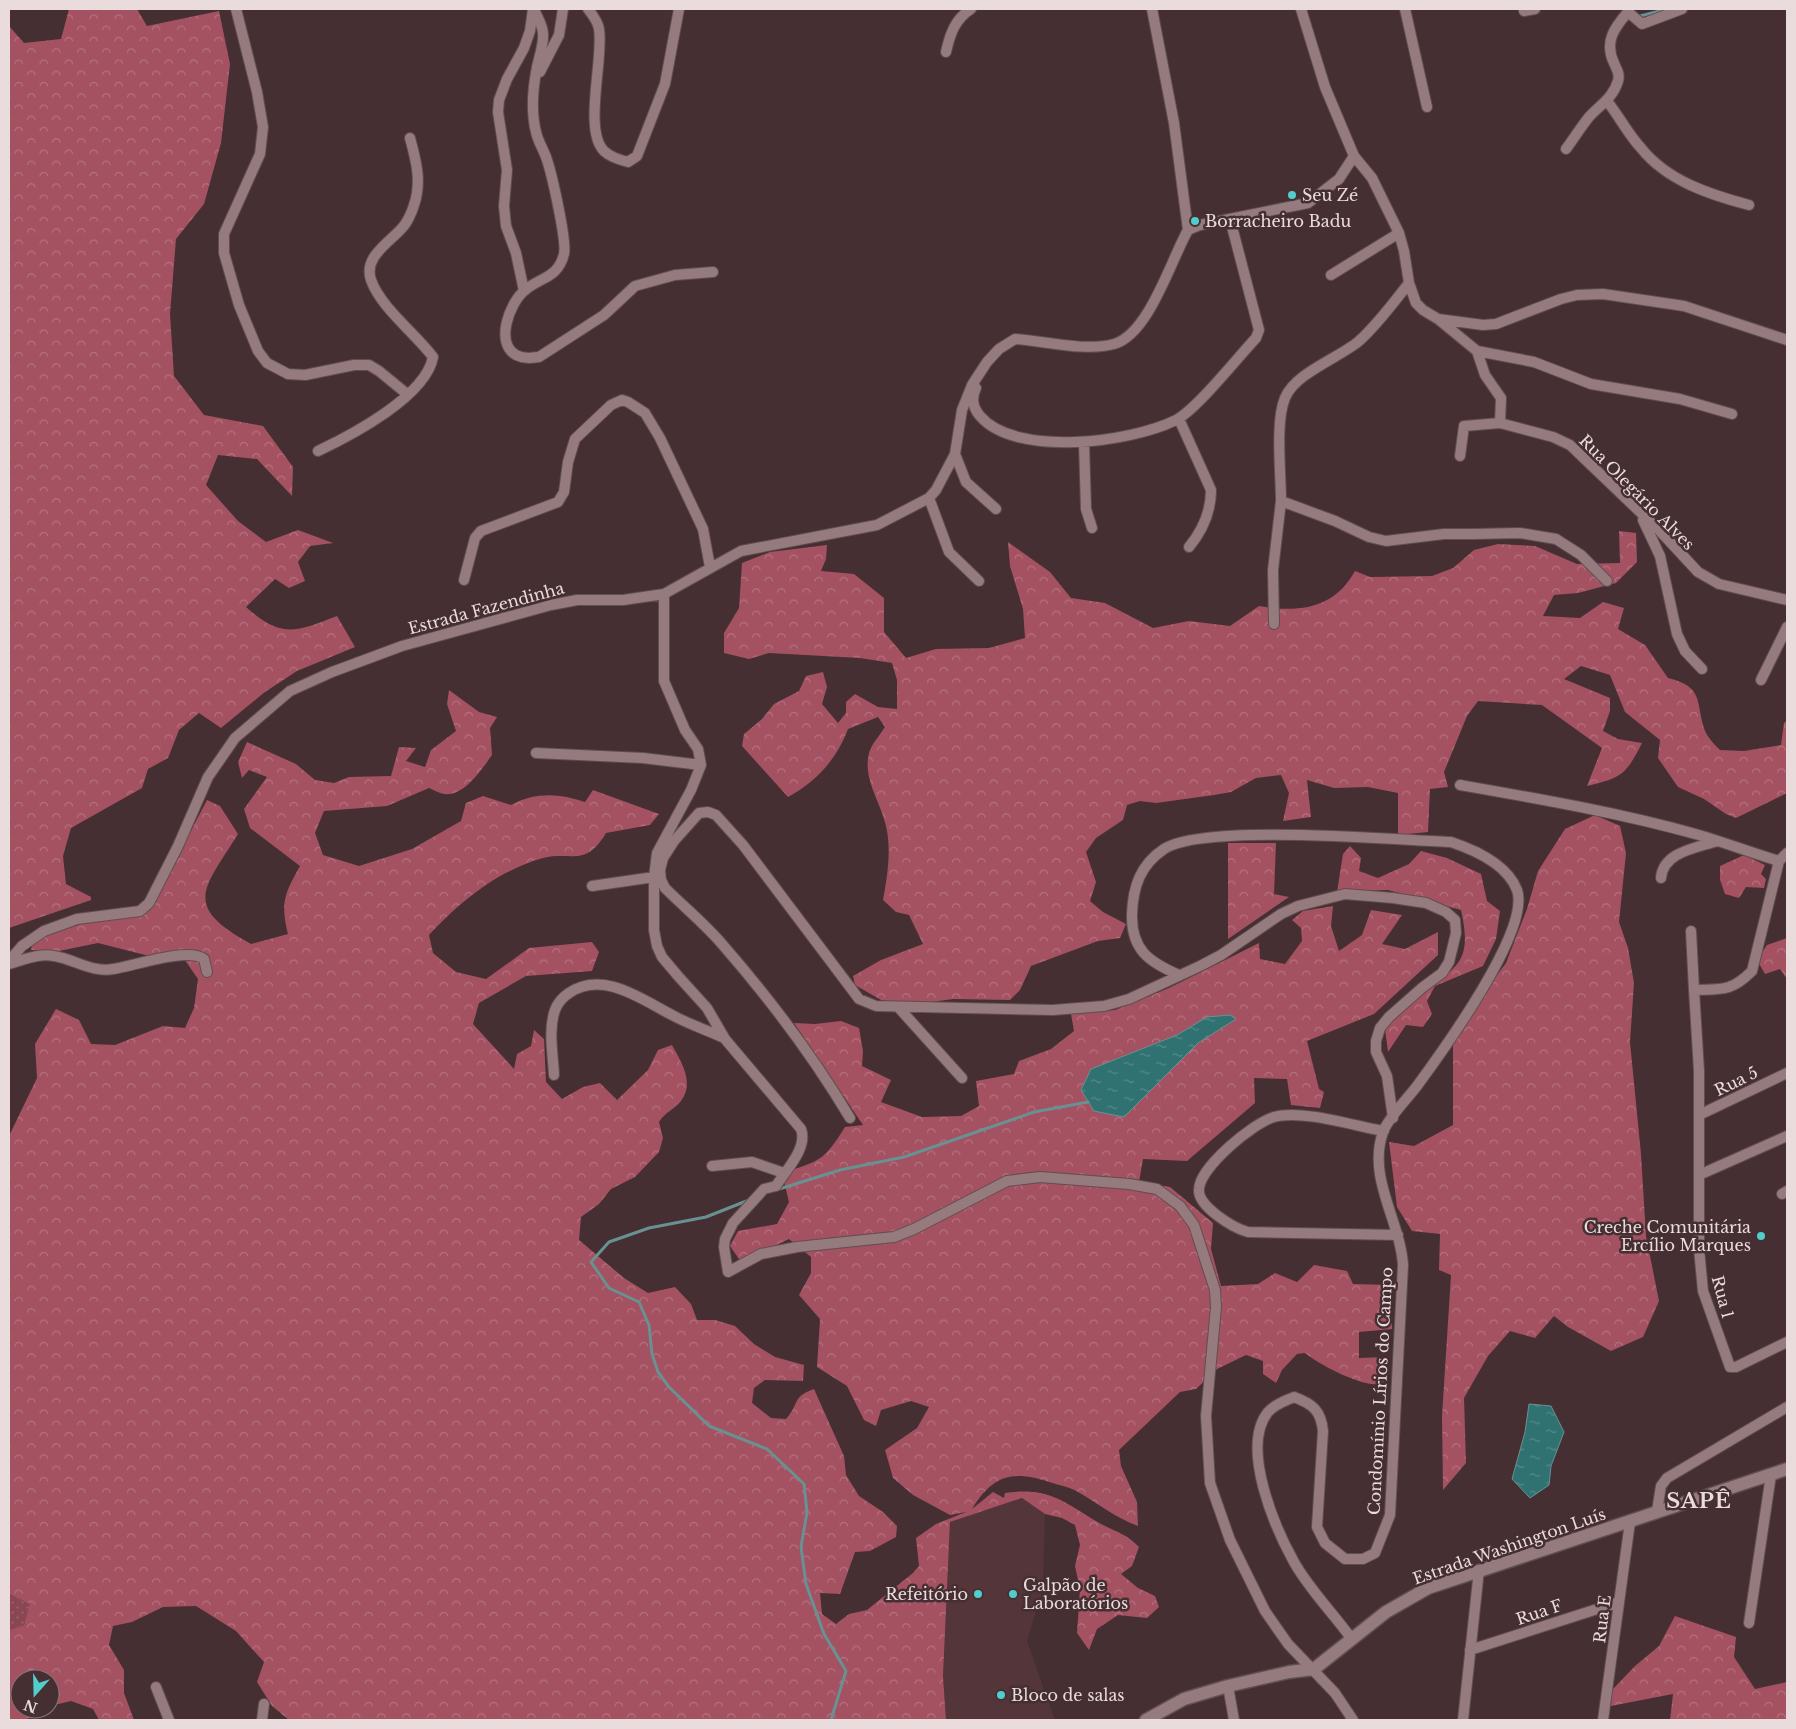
<svg xmlns="http://www.w3.org/2000/svg" width="1796" height="1729" viewBox="0 0 1796 1729" font-family="'Libre Baskerville',serif">
<style>
.built{fill:#53353a}
.grass{fill:url(#grass-dots)}
.forest{fill:url(#forest-crowns)}
.water{fill:url(#water-ripples);stroke:#689192}
.lines{fill:none;stroke-linecap:round;stroke-linejoin:round}
.stream{stroke:#689192;stroke-width:3}
.minor-casing{stroke:#604e51;stroke-width:12}
.tertiary-casing{stroke:#604e51;stroke-width:15}
.minor{stroke:#957b7e;stroke-width:10}
.tertiary{stroke:#957b7e;stroke-width:12}
.poi-dot{fill:#52cdce;stroke:#452f32;stroke-width:2}
.labels{text-anchor:middle;dominant-baseline:central;stroke-width:5;stroke-linejoin:round;paint-order:stroke}
.poi-label{font-size:16px;fill:#eadbdd;stroke:#452f32;text-anchor:start}
.street-label{font-size:16px;fill:#eadbdd;stroke:#452f32}
.district-label{font-size:21px;font-weight:bold;letter-spacing:1px;fill:#eadbdd;stroke:#452f32}
</style>
<defs>
<pattern id="grass-dots" width="8" height="8" patternUnits="userSpaceOnUse" patternTransform="scale(1.25)"><rect width="8" height="8" fill="#8a4653"/><path d="M2 2h.1M6 6h.1" fill="none" stroke="#9b606b" stroke-width="1.8" stroke-linecap="round"/></pattern>
<pattern id="forest-crowns" width="20" height="18" patternUnits="userSpaceOnUse" patternTransform="scale(1.25)"><rect width="20" height="18" fill="#a45161"/><path d="M2 6a3 3 0 1 1 6 0M12 15a3 3 0 1 1 6 0" fill="none" stroke="#b5727f"/></pattern>
<pattern id="water-ripples" width="26" height="14" patternUnits="userSpaceOnUse" patternTransform="scale(1.25)"><rect width="26" height="14" fill="#307172"/><path d="M2 4q2-2 4 0t4 0M15 11q2-2 4 0t4 0" fill="none" stroke="#588b8c"/></pattern>
</defs>
<rect width="100%" height="100%" fill="#452f32"/>
<path class="built" d="M1022 1498 1045 1514 1043 1588 1027 1641 1055 1720H946L943 1676 950 1522Z"/>
<path class="grass" d="M9 1594 31 1604 24 1625 9 1630Z"/>
<path class="forest" d="M69 9H137L147 26 219 11 230 64 221 143 204 204 176 239 170 314 174 376 204 415 263 426 293 467 292 496 257 459 218 455 206 485 238 521 266 542 298 530 333 543 310 546 298 562 305 581 289 588 275 579 246 607C282 639 295 632 337 616L355 647 297 671 265 692 221 728 199 713 179 730 168 758 148 769 142 788 71 828 63 856 66 884 91 897V900L9 928V26L24 43 61 39Z
M1619 531 1636 533 1637 562 1616 583 1578 593 1554 595 1543 616 1580 618 1603 602 1624 608 1618 629 1645 645 1668 678C1705 687 1695 702 1705 731 1708 738 1715 745 1720 750L1744 751 1781 745 1784 723 1787 720V793L1736 818 1726 814 1704 799 1678 787 1658 758 1660 740 1625 712 1610 675 1581 666 1564 679 1610 698V711L1603 731 1618 739 1642 743C1626 775 1621 778 1587 786L1602 748 1542 705 1478 701 1467 716 1444 772 1448 787 1430 789 1428 832 1398 835V793L1368 787 1334 788 1307 780 1311 817 1283 821 1289 793 1281 775 1256 778 1231 792 1214 795 1156 803 1140 801 1127 805 1123 820 1096 838 1086 852 1096 882 1090 901 1103 912 1126 924 1120 938 1098 941 1031 966 1020 990 1010 1000 953 999 910 1005 881 1000 855 985 853 976 881 960 923 944 909 915 896 912 883 900C887 878 891 854 887 831 883 805 862 780 869 753 871 745 880 735 885 727L878 717 848 729C837 759 816 782 788 797L742 746 744 734 762 719 774 704 799 691 806 676 823 672 827 687 822 704 838 723 846 713V702L855 694 878 707 897 709V680L892 663 860 658 769 653 749 659 724 653V633L739 608 742 563 770 552 827 545 826 559 821 571 854 574 884 598V632L906 658 936 649 989 648 1025 638 1023 609 1010 566 1008 542 1050 572 1071 598 1105 603 1153 628 1189 621 1230 626 1259 606C1299 613 1334 609 1355 571L1370 577 1432 576 1453 568 1474 550 1498 544 1535 546 1577 564 1620 563Z
M449 690 479 712 497 717 490 728 492 755C482 769 464 797 444 794 439 793 434 790 429 788L387 806 324 811 315 833 323 855 359 866 412 849 461 821 466 803 483 796 511 805C535 792 559 793 585 802L593 790 659 814 650 825 606 833C585 868 572 851 543 858 532 861 520 866 510 871 482 884 450 912 429 935L433 953 456 972 486 979 529 948 592 942 599 952 592 971 526 976 479 1003 473 1024 514 1069 517 1054 531 1046 534 1030 544 1039 546 1082 562 1099 583 1087 600 1083 617 1100 648 1070 658 1050 672 1045C681 1062 695 1082 681 1101 675 1109 665 1112 659 1122L663 1138 659 1152 635 1177 611 1189 599 1204 581 1217 579 1240 624 1278 648 1293 675 1287 691 1304 697 1320H715L735 1326 754 1344 775 1357 804 1365 803 1381 765 1380 754 1388 752 1403 771 1418 786 1419C800 1404 791 1397 814 1389L844 1456 846 1475 859 1496 883 1512 897 1526 896 1537 870 1551 855 1552 840 1594 820 1593 822 1614 836 1624 849 1614 867 1610 913 1573 919 1566 916 1538 936 1524 966 1512 950 1515 913 1495 893 1478 885 1450 917 1428 929 1407 911 1401 881 1410 876 1426 864 1420 847 1386 817 1367 820 1319 799 1295 811 1273V1257L789 1239 741 1262 730 1246 738 1231 777 1224 789 1202 782 1173C820 1161 824 1161 845 1127L863 1125 794 1023 815 1024 841 1021 859 1028 863 1051 862 1066 891 1080 881 1102 922 1117 961 1116 979 1106 976 1081 1014 1074 1019 1061 1051 1049 1074 1031 1071 1014 1115 1010 1169 988 1259 943 1260 959 1285 964 1302 941 1301 928 1292 920 1303 911 1333 906 1331 926 1339 951 1362 935 1371 910 1402 915 1382 944 1405 949 1438 932V955L1374 1014 1307 1041 1319 1089 1324 1092 1320 1108 1291 1105 1287 1079 1254 1078 1255 1103 1187 1161 1143 1159 1139 1182 1170 1187 1213 1223 1211 1249 1221 1286 1258 1284 1275 1273 1297 1282 1314 1265 1347 1271 1353 1284 1391 1285 1392 1329 1359 1332V1358L1387 1357 1389 1379C1386 1380 1382 1383 1378 1384 1362 1387 1318 1364 1305 1353L1297 1354 1282 1370 1276 1383 1263 1374V1361L1246 1355 1217 1369 1196 1389 1180 1392 1119 1450 1121 1466 1137 1502 1138 1526C1116 1518 1099 1504 1078 1492 1070 1487 1059 1485 1049 1482 1012 1470 993 1475 972 1509L993 1492 1004 1498 1005 1493C1052 1486 1065 1504 1103 1525 1117 1532 1128 1535 1139 1547L1132 1566 1121 1574 1138 1588 1155 1596 1159 1607 1147 1618 1118 1615 1097 1629 1089 1650 1077 1633 1080 1589 1075 1566 1080 1545 1075 1525 1062 1518 1045 1514 1022 1498 950 1522 943 1676 946 1720H289L272 1706 257 1682 264 1662 236 1631 196 1606 163 1607 132 1622 113 1626 109 1645 124 1670V1693L134 1720H99L93 1709 71 1701 50 1706V1679H20V1709H45L26 1720H9V1630L24 1625 30 1604 9 1594V1136L37 1078 35 1044 56 1009 79 1020 91 1044 115 1045 163 1026 185 1028 194 1008 198 979 180 953 153 957 98 943 59 951 31 950 34 938 89 922 149 911 207 800 220 806 238 834C204 889 181 906 251 944L288 934C280 902 285 893 300 866L250 828 244 809 267 777 249 770 242 778 238 762 247 742 296 764 315 780 334 783 349 777 391 776 399 747 416 748 406 761 425 767 431 750 456 731 447 704Z
M1595 815 1620 826 1626 853 1619 922 1628 948 1634 983 1630 1042 1641 1154 1646 1236 1659 1301 1643 1337 1611 1351 1568 1327 1554 1316 1535 1338 1510 1331 1488 1356 1464 1398 1466 1463 1443 1490 1442 1416 1451 1275 1439 1270 1440 1234 1412 1231 1397 1207 1389 1142 1414 1146 1453 1125V1040L1468 1014 1506 963 1527 909 1538 871 1565 829Z
M1228 843H1276L1274 894 1289 897 1228 939Z
M1350 846 1361 858 1359 871 1378 878 1409 864 1421 851 1447 858 1481 874 1487 901 1500 911 1496 939 1483 966 1435 986 1427 1001 1432 1014 1423 1027 1406 1025 1388 1052 1385 1029C1396 1018 1406 1005 1418 996 1457 966 1473 964 1461 910L1388 890 1337 892 1343 854Z
M1744 855 1765 865 1761 874 1766 879 1764 888 1746 887 1739 898 1725 894 1720 880V866Z
M1787 938V979L1780 969 1765 974 1757 960 1767 945Z
M1675 1616 1736 1637 1734 1657 1755 1689 1787 1682V1720H1670L1673 1694 1611 1706 1612 1690 1635 1666 1659 1646Z"/>
<path class="water" d="M1230 1015 1236 1019 1198 1043 1124 1117 1094 1111 1081 1090 1091 1069 1177 1035 1207 1017Z
M1529 1404 1551 1406 1564 1432 1551 1466 1549 1485 1530 1498 1512 1479 1525 1432Z"/>
<g class="lines">
<path class="stream" d="M1640 16 1668 9
M776 1190 840 1170 904 1157 1034 1112 1088 1102
M749 1200 706 1217 649 1228 609 1242 591 1262 609 1288 639 1302 649 1325 652 1354 658 1372 669 1387 709 1426 767 1449 804 1484 807 1512 801 1547 806 1584 824 1634 846 1671 831 1720"/>
<g class="minor-casing">
<path id="minor" d="M236 9 257 92 263 127 260 154 224 234V253L239 305 258 351 267 363 288 374 305 375 354 365H369L379 371 407 394
M534 9C537 17 543 25 543 34 544 44 539 57 537 67 533 87 531 112 536 132 538 142 544 150 547 160 552 175 567 241 564 254 558 279 539 277 524 291 509 304 495 343 516 355 524 359 531 358 539 357L604 315 635 286 675 275 713 272
M588 9C592 14 598 22 599 29 604 58 583 130 604 151 610 157 620 160 628 162L637 156 665 84 679 9
M1152 9 1174 123 1188 230
M1301 9 1325 87 1354 156 1372 178 1399 233 1404 251 1409 283 1416 303 1423 310 1438 319 1483 325 1496 324 1561 299 1577 295 1603 294 1684 306 1787 340
M1405 9 1427 107
M1524 11 1535 9
M1628 12 1642 24 1682 9
M946 52C950 34 955 19 971 9
M540 72 559 35 563 9
M1607 101C1619 116 1628 134 1641 148 1667 181 1711 195 1749 205
M1566 149C1574 138 1581 127 1589 117 1600 105 1613 98 1618 81 1620 74 1617 70 1614 63 1604 42 1614 28 1628 12V9
M1331 275 1399 233
M1409 283C1393 303 1378 324 1359 341 1339 358 1295 373 1285 398 1275 421 1281 474 1281 501L1335 521 1369 537 1386 541 1444 534H1473L1520 533 1556 539 1581 555 1607 581
M524 291 516 253 506 226 504 206 507 170 498 112 499 100 507 79 524 48 530 31 533 9
M1438 319 1477 351 1485 375 1501 398 1500 423 1553 437 1570 445 1660 531 1698 572 1719 584 1787 600
M1477 351 1534 362 1591 384 1680 399 1732 414
M976 388C971 398 973 408 980 416 1016 458 1132 442 1176 420 1197 409 1238 357 1256 338L1259 330 1230 219
M1179 419 1211 490C1211 512 1203 530 1189 547
M1084 443 1086 509 1092 528
M318 451C352 435 426 396 433 357 415 333 381 308 371 280 363 257 389 243 402 228 407 223 412 212 414 205 422 182 416 160 410 138
M955 454 966 482 996 509
M1460 456 1464 426 1500 423
M929 498 949 552 979 581
M1643 520 1660 556 1677 634 1685 651 1702 669
M464 580 475 538 481 531 558 502 564 492 568 462 575 439 611 405 622 400 628 402 645 413 660 438 703 529 710 567
M664 594V681L685 730 698 749 701 765 691 790 657 853 654 877V930L657 946 662 957 678 976 707 1008 725 1039 801 1129C808 1148 786 1170 776 1186L764 1189 733 1223 725 1239 724 1247 728 1272 761 1254 797 1247 894 1237 914 1229 1007 1181 1040 1177 1129 1184 1157 1189 1180 1206 1194 1225 1215 1290 1216 1307 1206 1416 1210 1483 1230 1540 1265 1611 1288 1644 1335 1693 1353 1720
M1274 624 1273 570 1281 501
M1761 680 1787 627
M536 753 643 758 701 765
M1460 785C1540 799 1621 813 1699 835 1726 843 1752 853 1779 861
M1661 878C1663 852 1696 848 1717 841
M592 886 654 877
M1691 931 1694 990
M9 961 22 946 44 931 77 919 140 911 149 903 178 846 208 777 235 738 290 691 332 672 402 646 551 605 577 600H623L664 594 741 551 877 525 929 498 936 490 955 454 962 410 972 385 987 362 999 349 1015 339C1045 341 1085 352 1114 344 1149 334 1171 260 1188 230L1200 225 1308 203 1339 179 1354 156
M9 964C24 960 38 953 54 956 74 959 92 973 113 969 134 966 187 947 204 959L207 972
M1179 975C1149 962 1131 950 1132 914 1133 887 1140 865 1164 849 1204 823 1396 840 1451 842 1475 850 1507 864 1517 890 1531 930 1442 1052 1417 1086 1408 1098 1388 1118 1383 1132 1367 1178 1400 1220 1403 1265L1390 1515 1375 1553 1363 1559H1345L1325 1543 1317 1527 1323 1431C1321 1411 1313 1404 1294 1397 1285 1401 1275 1404 1268 1412 1240 1447 1275 1528 1294 1562 1309 1589 1333 1613 1351 1638
M899 1008 962 1078
M554 1075C553 1054 548 1030 555 1010 558 1002 563 997 569 993 603 970 641 999 672 1015 688 1024 707 1030 724 1038
M1699 1115 1787 1073
M850 1118C813 1056 770 999 722 944 705 924 684 907 665 888L661 880 660 870 663 858 674 841 699 813 708 812 716 815 743 845 859 999 876 1006 1053 1010 1104 1006 1129 999 1200 966 1221 955 1281 914 1298 906 1345 894 1393 898 1426 903 1446 912 1455 920 1456 933 1449 962 1442 973 1423 987 1389 1017 1380 1028 1376 1041V1052L1387 1076 1393 1118
M1384 1131C1355 1126 1301 1109 1274 1117 1253 1123 1200 1167 1199 1189 1197 1206 1233 1228 1248 1232L1398 1235
M1787 1136 1699 1175V1249L1703 1291 1730 1367H1736L1787 1342
M712 1166 752 1162 784 1173
M1699 1175V1071L1694 990C1722 989 1731 992 1752 971L1779 861 1787 853
M1782 1194 1787 1191
M1657 1511 1661 1486 1667 1478 1787 1407
M1749 1623 1771 1475
M1470 1650 1619 1602
M1228 1686 1234 1720
M156 1687 169 1720
M262 1720 264 1704
M1463 1720 1479 1570
M1603 1720 1630 1522"/>
</g>
<g class="tertiary-casing">
<path id="tertiary" d="M1146 1720 1184 1699 1228 1686 1289 1672 1314 1669 1386 1612 1428 1588 1787 1469"/>
</g>
<use href="#minor" class="minor"/>
<use href="#tertiary" class="tertiary"/>
</g>
<g class="poi-dot">
<circle cx="1292" cy="195" r="5"/>
<circle cx="1195" cy="221" r="5"/>
<circle cx="1761" cy="1236" r="5"/>
<circle cx="978" cy="1594" r="5"/>
<circle cx="1013" cy="1594" r="5"/>
<circle cx="1001" cy="1695" r="5"/>
</g>
<g class="labels">
<g class="poi-label">
<text x="1302" y="195">Seu Zé</text>
<text x="1205" y="221">Borracheiro Badu</text>
<text x="1751" y="1227" text-anchor="end">Creche Comunitária<tspan x="1751" dy="18">Ercílio Marques</tspan></text>
<text x="1023" y="1585">Galpão de<tspan x="1023" dy="18">Laboratórios</tspan></text>
<text x="968" y="1594" text-anchor="end">Refeitório</text>
<text x="1011" y="1695">Bloco de salas</text>
</g>
<g class="street-label">
<text transform="translate(1637 492) rotate(45)">Rua Olegário Alves</text>
<text transform="translate(486 608) rotate(-15)">Estrada Fazendinha</text>
<text transform="translate(1736 1081) rotate(-26)">Rua 5</text>
<text transform="translate(1723 1297) rotate(75)">Rua 1</text>
<text transform="translate(1380 1391) rotate(-87)">Condomínio Lírios do Campo</text>
<text transform="translate(1509 1546) rotate(-19)">Estrada Washington Luís</text>
<text transform="translate(1539 1612) rotate(-19)">Rua F</text>
<text transform="translate(1602 1619) rotate(-83)">Rua E</text>
</g>
<g class="district-label">
<text x="1699" y="1501">SAPÊ</text>
</g>
</g>
<rect width="1796" height="1729" fill="none" stroke="#eadbdd" stroke-width="20"/>
<g transform="translate(35 1694) rotate(200)"><circle r="24" fill="#452f32" stroke="#877476"/>
<path d="M0-4L9 19L0 12L-9 19Z" fill="#52cdce"/>
<text y="-8" font-size="14" font-weight="bold" text-anchor="middle" fill="#eadbdd">N</text>
</g>
</svg>
